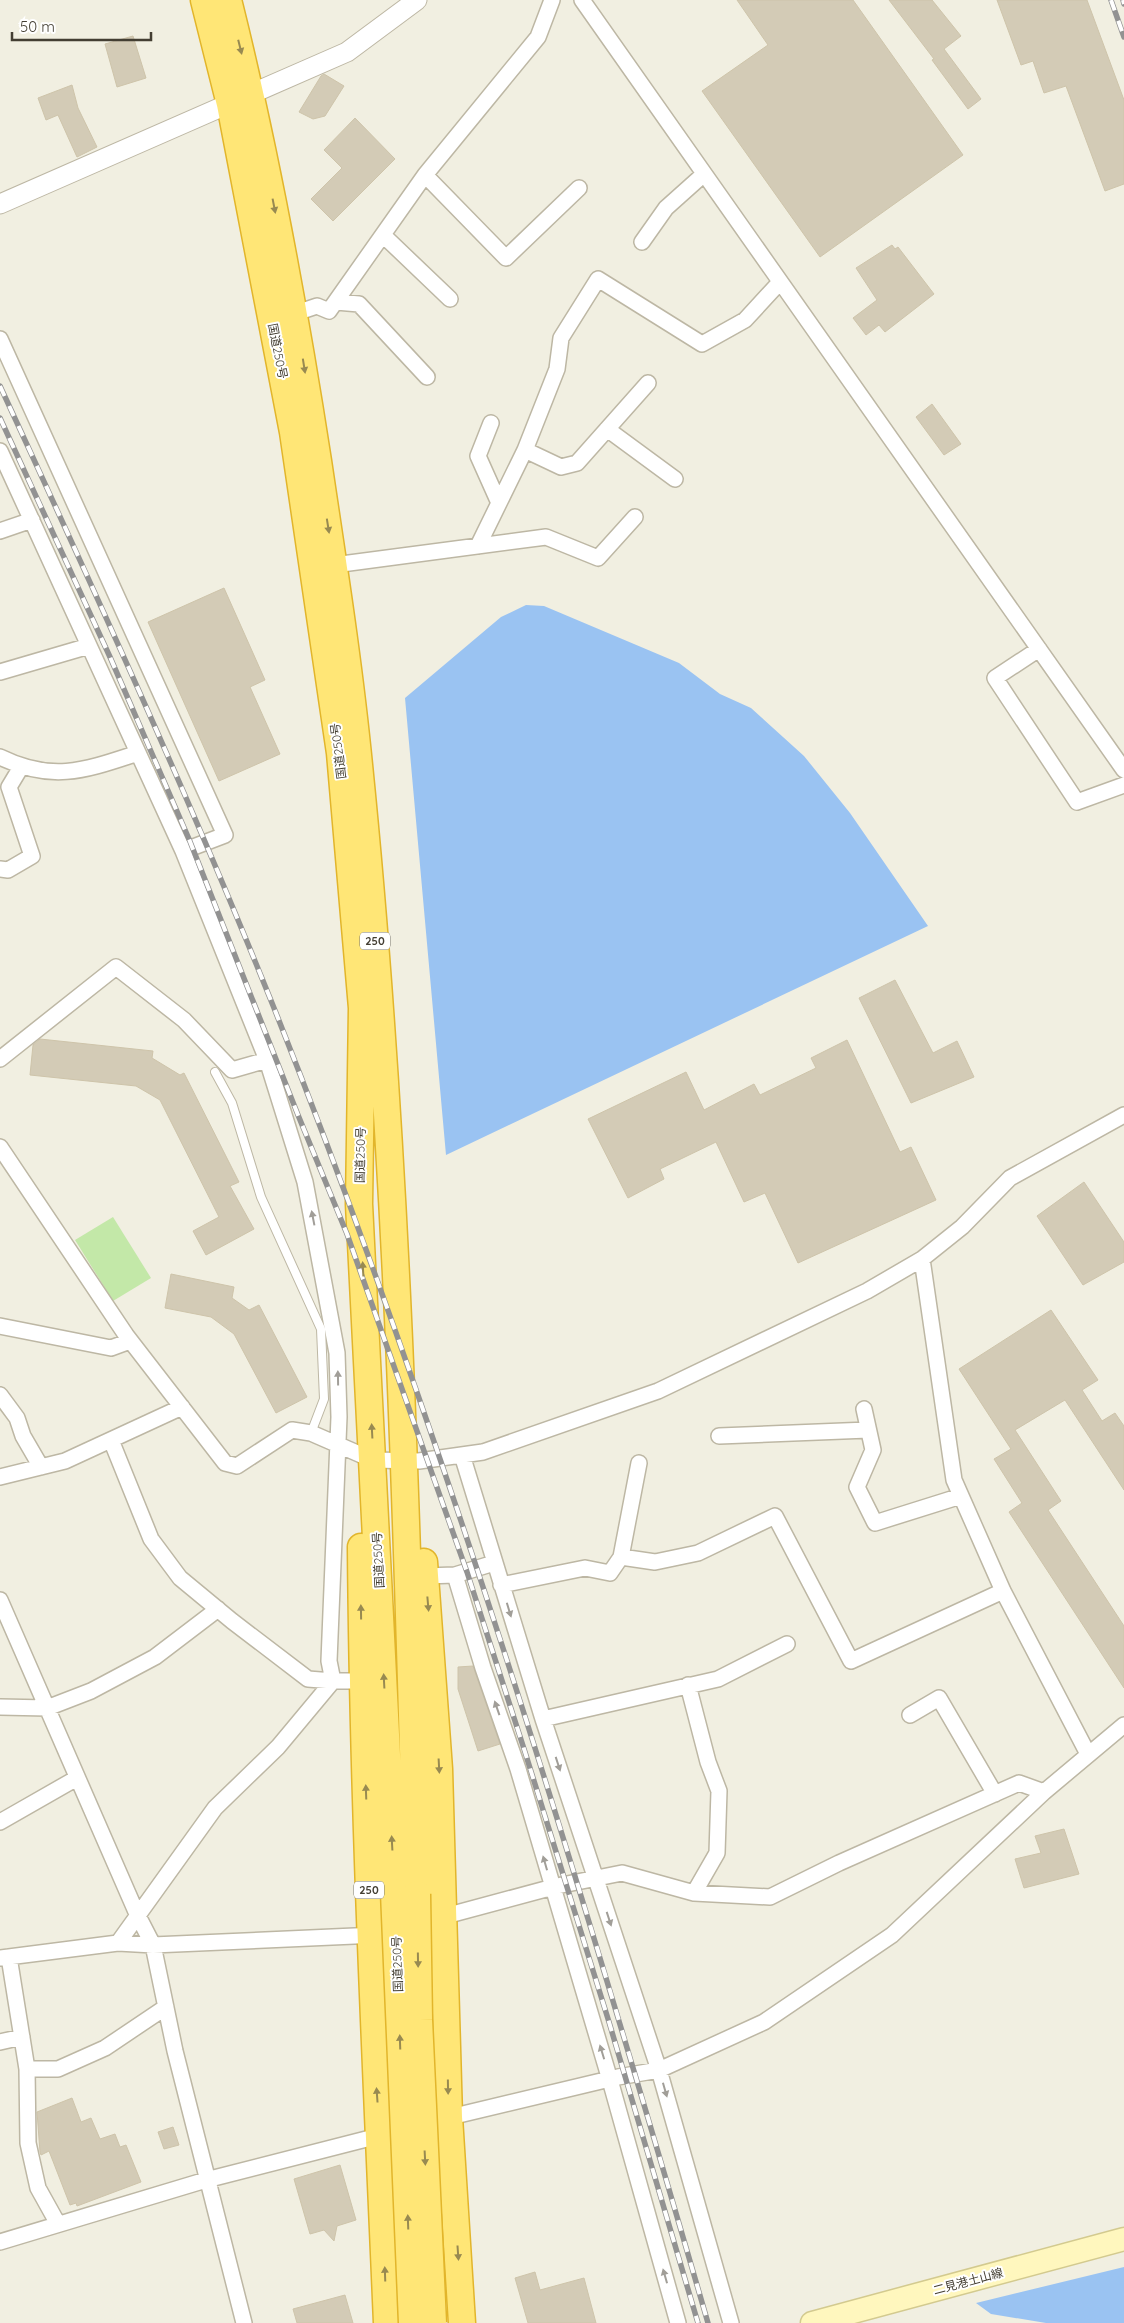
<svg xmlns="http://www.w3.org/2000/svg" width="1124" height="2323" viewBox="0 0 1124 2323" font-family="Quicksand,'Noto Sans JP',sans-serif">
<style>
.green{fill:#c3e8a8}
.water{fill:#9ac3f2}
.building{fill:#d3cbb6;stroke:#cec4aa}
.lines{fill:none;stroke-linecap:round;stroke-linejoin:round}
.service-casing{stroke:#bdb7a4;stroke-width:10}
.minor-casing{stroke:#bdb7a4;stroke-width:18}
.tertiary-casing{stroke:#bdb7a4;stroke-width:21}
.secondary-casing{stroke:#d3ca8f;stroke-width:25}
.trunk-casing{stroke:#e2b52b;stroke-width:29}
.service{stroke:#fff;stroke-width:8}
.minor{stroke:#fff;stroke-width:15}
.tertiary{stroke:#fff;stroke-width:19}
.secondary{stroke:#fff7be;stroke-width:22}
.trunk{stroke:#ffe676;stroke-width:26}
.rail-casing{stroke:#929292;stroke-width:5.5}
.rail{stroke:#fff;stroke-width:4;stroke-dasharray:11;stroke-linecap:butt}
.trunk-bridge-casing{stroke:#e2b52b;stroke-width:29;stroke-linecap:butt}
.trunk-bridge{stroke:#ffe676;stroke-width:26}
.oneway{fill:#988a51}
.oneway2{fill:#a19e98}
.labels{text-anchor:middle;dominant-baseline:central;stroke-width:4;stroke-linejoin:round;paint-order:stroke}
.shield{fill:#fff;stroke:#7b7870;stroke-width:1}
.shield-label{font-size:11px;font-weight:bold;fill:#433e32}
.street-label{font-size:12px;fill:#433e32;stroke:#fff}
</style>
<rect width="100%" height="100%" fill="#f1efe1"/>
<path class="green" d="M113 1217 151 1278 113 1301 75 1240Z"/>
<path class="water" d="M526 605 544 606 679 663 720 694 751 708 804 756 850 813 928 926 446 1155 405 698 501 617Z
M1124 2267V2323H1046L991 2314 976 2303Z"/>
<path class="building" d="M737 0H853L963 155 820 257 702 91 768 45Z
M889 0H932L961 36 944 49 981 99 968 109 932 60 934 59Z
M997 0H1087L1124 100V184L1105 191 1066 86 1044 93 1033 61 1021 65Z
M133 36 146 78 117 87 105 44Z
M324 74 344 86 325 116 313 119 299 112 321 76Z
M72 85 78 108 97 147 77 157 58 115 46 120 38 98Z
M355 118 395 159 333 221 311 199 342 168 324 150Z
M892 245 895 249 898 247 934 294 885 332 879 325 866 335 853 318 877 300 856 268Z
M932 404 961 444 944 455 916 417Z
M224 588 265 680 250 687 280 754 219 781 148 622Z
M895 980 933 1053 957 1041 974 1077 911 1103 859 998Z
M40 1039 153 1051 152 1058 180 1075 184 1073 239 1182 230 1186 254 1229 206 1255 193 1231 219 1217 160 1100 136 1086 30 1075 33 1045Z
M847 1040 900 1152 911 1147 936 1200 798 1263 765 1193 744 1202 716 1142 660 1169 664 1179 628 1198 588 1119 686 1072 704 1110 754 1084 760 1095 816 1068 811 1058Z
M1084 1182 1124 1242V1262L1083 1285 1037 1216Z
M171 1274 234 1287 232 1298 249 1310 259 1305 307 1397 276 1413 234 1334 211 1317 165 1308Z
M1051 1310 1098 1380 1082 1390 1102 1421 1115 1413 1124 1426V1490L1065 1400 1015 1430 1061 1501 1048 1510 1124 1626V1688L1009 1512 1022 1503 994 1459 1011 1449 959 1369Z
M473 1666 500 1744 478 1751 458 1689V1667Z
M1064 1829 1079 1874 1024 1888 1015 1859 1041 1853 1035 1836Z
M72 2098 81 2122 91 2118 100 2139 115 2134 120 2147 126 2145 141 2182 77 2206 76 2203 70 2205 49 2151 41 2155 40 2152 37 2112Z
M173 2127 179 2145 164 2149 158 2132Z
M340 2165 356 2220 337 2226 334 2241 324 2230 310 2234 294 2179Z
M535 2272 540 2290 584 2278 596 2323H528L515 2278Z
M345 2295 353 2323H297L293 2309Z"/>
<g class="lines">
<g class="service-casing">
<path id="service" d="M215 1072 232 1103 261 1197 321 1329 324 1399 311 1433"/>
</g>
<g class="minor-casing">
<path id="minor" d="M582 0 1124 770
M425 175 506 258 579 188
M383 235 450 299
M642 242 666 208 704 174
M336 302 359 304 427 377
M296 313 317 306 329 311 425 175 538 37 552 0
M0 339 225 835 183 851
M491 423 478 456 499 503
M607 429 675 479
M525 450 561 467 577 463 648 383
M0 451 183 851 267 1060 305 1182 337 1353 339 1417 329 1661 333 1681 308 1679 232 1621 180 1578 151 1539 111 1440
M0 531 32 520
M478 546 525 450 557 369 561 338 598 279 702 344 745 320 780 282
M334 565 546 537 598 558 635 517
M1039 649 995 678 1077 802 1124 785
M0 672 89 646
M0 757C53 783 86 770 138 753
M0 869 8 870 32 856 9 787 21 767
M0 1059 116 967 184 1020 232 1070 267 1060
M0 1147 126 1335 225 1463 237 1466 292 1430 311 1433 373 1460 419 1461 483 1452 658 1391 867 1291 922 1259 962 1227 1010 1178 1124 1115
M922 1259 954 1480 1003 1591 1088 1754
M0 1326 111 1348 130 1341
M0 1395 17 1418 23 1436 41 1467
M864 1409 873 1450 857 1487 875 1523 961 1496
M719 1436 868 1430
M462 1455 543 1719 659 2070 731 2323
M0 1477 65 1461 182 1407
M621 1557 655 1562 698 1553 775 1516 851 1661 1003 1591
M455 1575 483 1668 518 1769 610 2080 678 2323
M425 1576 455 1575 494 1563
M501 1585 585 1568 610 1573 621 1557 639 1463
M0 1600 137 1914 153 1945 175 2051 244 2323
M688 1685 708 1762 719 1791 717 1853 694 1893
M0 1707 47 1708 91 1691 155 1657 218 1609
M910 1715 939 1698 995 1794
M543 1719 718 1679 787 1644
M0 1822 77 1778
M438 1918 557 1886 622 1873 694 1893 770 1897 839 1863 1019 1783 1044 1792
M118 1943 215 1808 278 1747 333 1681H362
M9 1957 27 2069 28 2143 38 2188 58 2224
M0 1958 118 1943 153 1945 377 1935
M0 2042 22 2037
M27 2069H58L105 2048 166 2007
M442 2119 618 2077 659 2070 764 2022 892 1935 1044 1792 1124 1725
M0 2242 206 2180 386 2134"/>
</g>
<g class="tertiary-casing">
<path id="tertiary" d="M0 204 347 52 417 0"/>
</g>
<g class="secondary-casing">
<path id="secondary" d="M812 2323 1124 2239"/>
</g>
<g class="trunk-casing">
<path id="trunk" d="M204 0 230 104 293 432 340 753 362 1008 359 1204 394 1892
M228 0C266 152 294 306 318 461 333 562 349 663 359 765 397 1140 407 1517 417 1894
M361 1547C363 1806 376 2064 387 2323
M424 1562 439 1769 449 2117 462 2323"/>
</g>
<use href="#service" class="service"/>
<use href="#minor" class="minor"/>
<use href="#tertiary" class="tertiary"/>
<use href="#secondary" class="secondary"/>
<use href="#trunk" class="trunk"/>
<g class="rail-casing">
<path id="rail" d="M1111 0 1124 37
M1123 0 1124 4
M0 386C94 590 188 794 272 1003 444 1434 579 1878 708 2323
M0 418 110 657 189 839 298 1115 347 1234 467 1572 525 1752 609 2022 698 2323"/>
</g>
<use href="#rail" class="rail"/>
<g class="trunk-bridge-casing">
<path id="trunk-bridge" d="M394 1892 412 2323
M417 1894 419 2020 433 2323"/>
</g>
<use href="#trunk-bridge" class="trunk-bridge"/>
</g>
<defs><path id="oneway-solid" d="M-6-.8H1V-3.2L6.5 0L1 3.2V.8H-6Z" transform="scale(1.25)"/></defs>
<g class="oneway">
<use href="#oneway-solid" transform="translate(240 47) rotate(76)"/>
<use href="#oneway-solid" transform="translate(274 206) rotate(79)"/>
<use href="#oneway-solid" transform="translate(304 366) rotate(81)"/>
<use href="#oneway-solid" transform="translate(328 526) rotate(81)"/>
<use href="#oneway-solid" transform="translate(363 1269) rotate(-93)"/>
<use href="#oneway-solid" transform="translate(372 1431) rotate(-93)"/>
<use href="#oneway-solid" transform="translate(428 1604) rotate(85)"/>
<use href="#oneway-solid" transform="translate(361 1612) rotate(-91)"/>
<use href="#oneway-solid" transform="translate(384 1681) rotate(-93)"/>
<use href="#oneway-solid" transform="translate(439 1766) rotate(87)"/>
<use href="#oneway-solid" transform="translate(366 1792) rotate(-92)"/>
<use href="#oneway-solid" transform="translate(392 1843) rotate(-93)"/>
<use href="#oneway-solid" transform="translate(418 1960) rotate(89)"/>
<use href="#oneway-solid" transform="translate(400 2042) rotate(-92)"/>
<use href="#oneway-solid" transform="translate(448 2087) rotate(89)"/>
<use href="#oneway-solid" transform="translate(377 2095) rotate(-94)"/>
<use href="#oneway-solid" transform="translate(425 2158) rotate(87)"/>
<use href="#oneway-solid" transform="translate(408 2222) rotate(-92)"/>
<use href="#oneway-solid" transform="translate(458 2253) rotate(86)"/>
<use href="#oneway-solid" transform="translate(385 2274) rotate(-92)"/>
</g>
<g class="oneway2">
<use href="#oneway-solid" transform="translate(313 1218) rotate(-101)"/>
<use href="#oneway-solid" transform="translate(338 1378) rotate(-91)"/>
<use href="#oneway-solid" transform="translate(509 1610) rotate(73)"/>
<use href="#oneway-solid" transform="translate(497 1708) rotate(-109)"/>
<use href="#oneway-solid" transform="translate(558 1764) rotate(72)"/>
<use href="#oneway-solid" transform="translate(545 1863) rotate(-106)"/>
<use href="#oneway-solid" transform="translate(609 1919) rotate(72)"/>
<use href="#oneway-solid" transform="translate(602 2052) rotate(-107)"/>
<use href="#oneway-solid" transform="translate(665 2090) rotate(74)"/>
<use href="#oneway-solid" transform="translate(665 2276) rotate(-106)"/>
</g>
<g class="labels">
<g class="shield">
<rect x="360" y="932.5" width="30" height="17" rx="4"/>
<rect x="354" y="1881.5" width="30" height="17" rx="4"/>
</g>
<g class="shield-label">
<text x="375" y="941">250</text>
<text x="369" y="1890">250</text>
</g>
<g class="street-label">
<text transform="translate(278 351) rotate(79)">国道250号</text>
<text transform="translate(338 751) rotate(-97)">国道250号</text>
<text transform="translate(360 1155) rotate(-89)">国道250号</text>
<text transform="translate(378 1560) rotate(-93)">国道250号</text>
<text transform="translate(397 1964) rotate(-92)">国道250号</text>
<text transform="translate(968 2281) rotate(-15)">二見港土山線</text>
</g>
</g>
<path d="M12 32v8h139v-8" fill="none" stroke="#433e32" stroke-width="2.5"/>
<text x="20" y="32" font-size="15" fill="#433e32" stroke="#ffffff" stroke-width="4" paint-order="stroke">50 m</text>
</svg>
